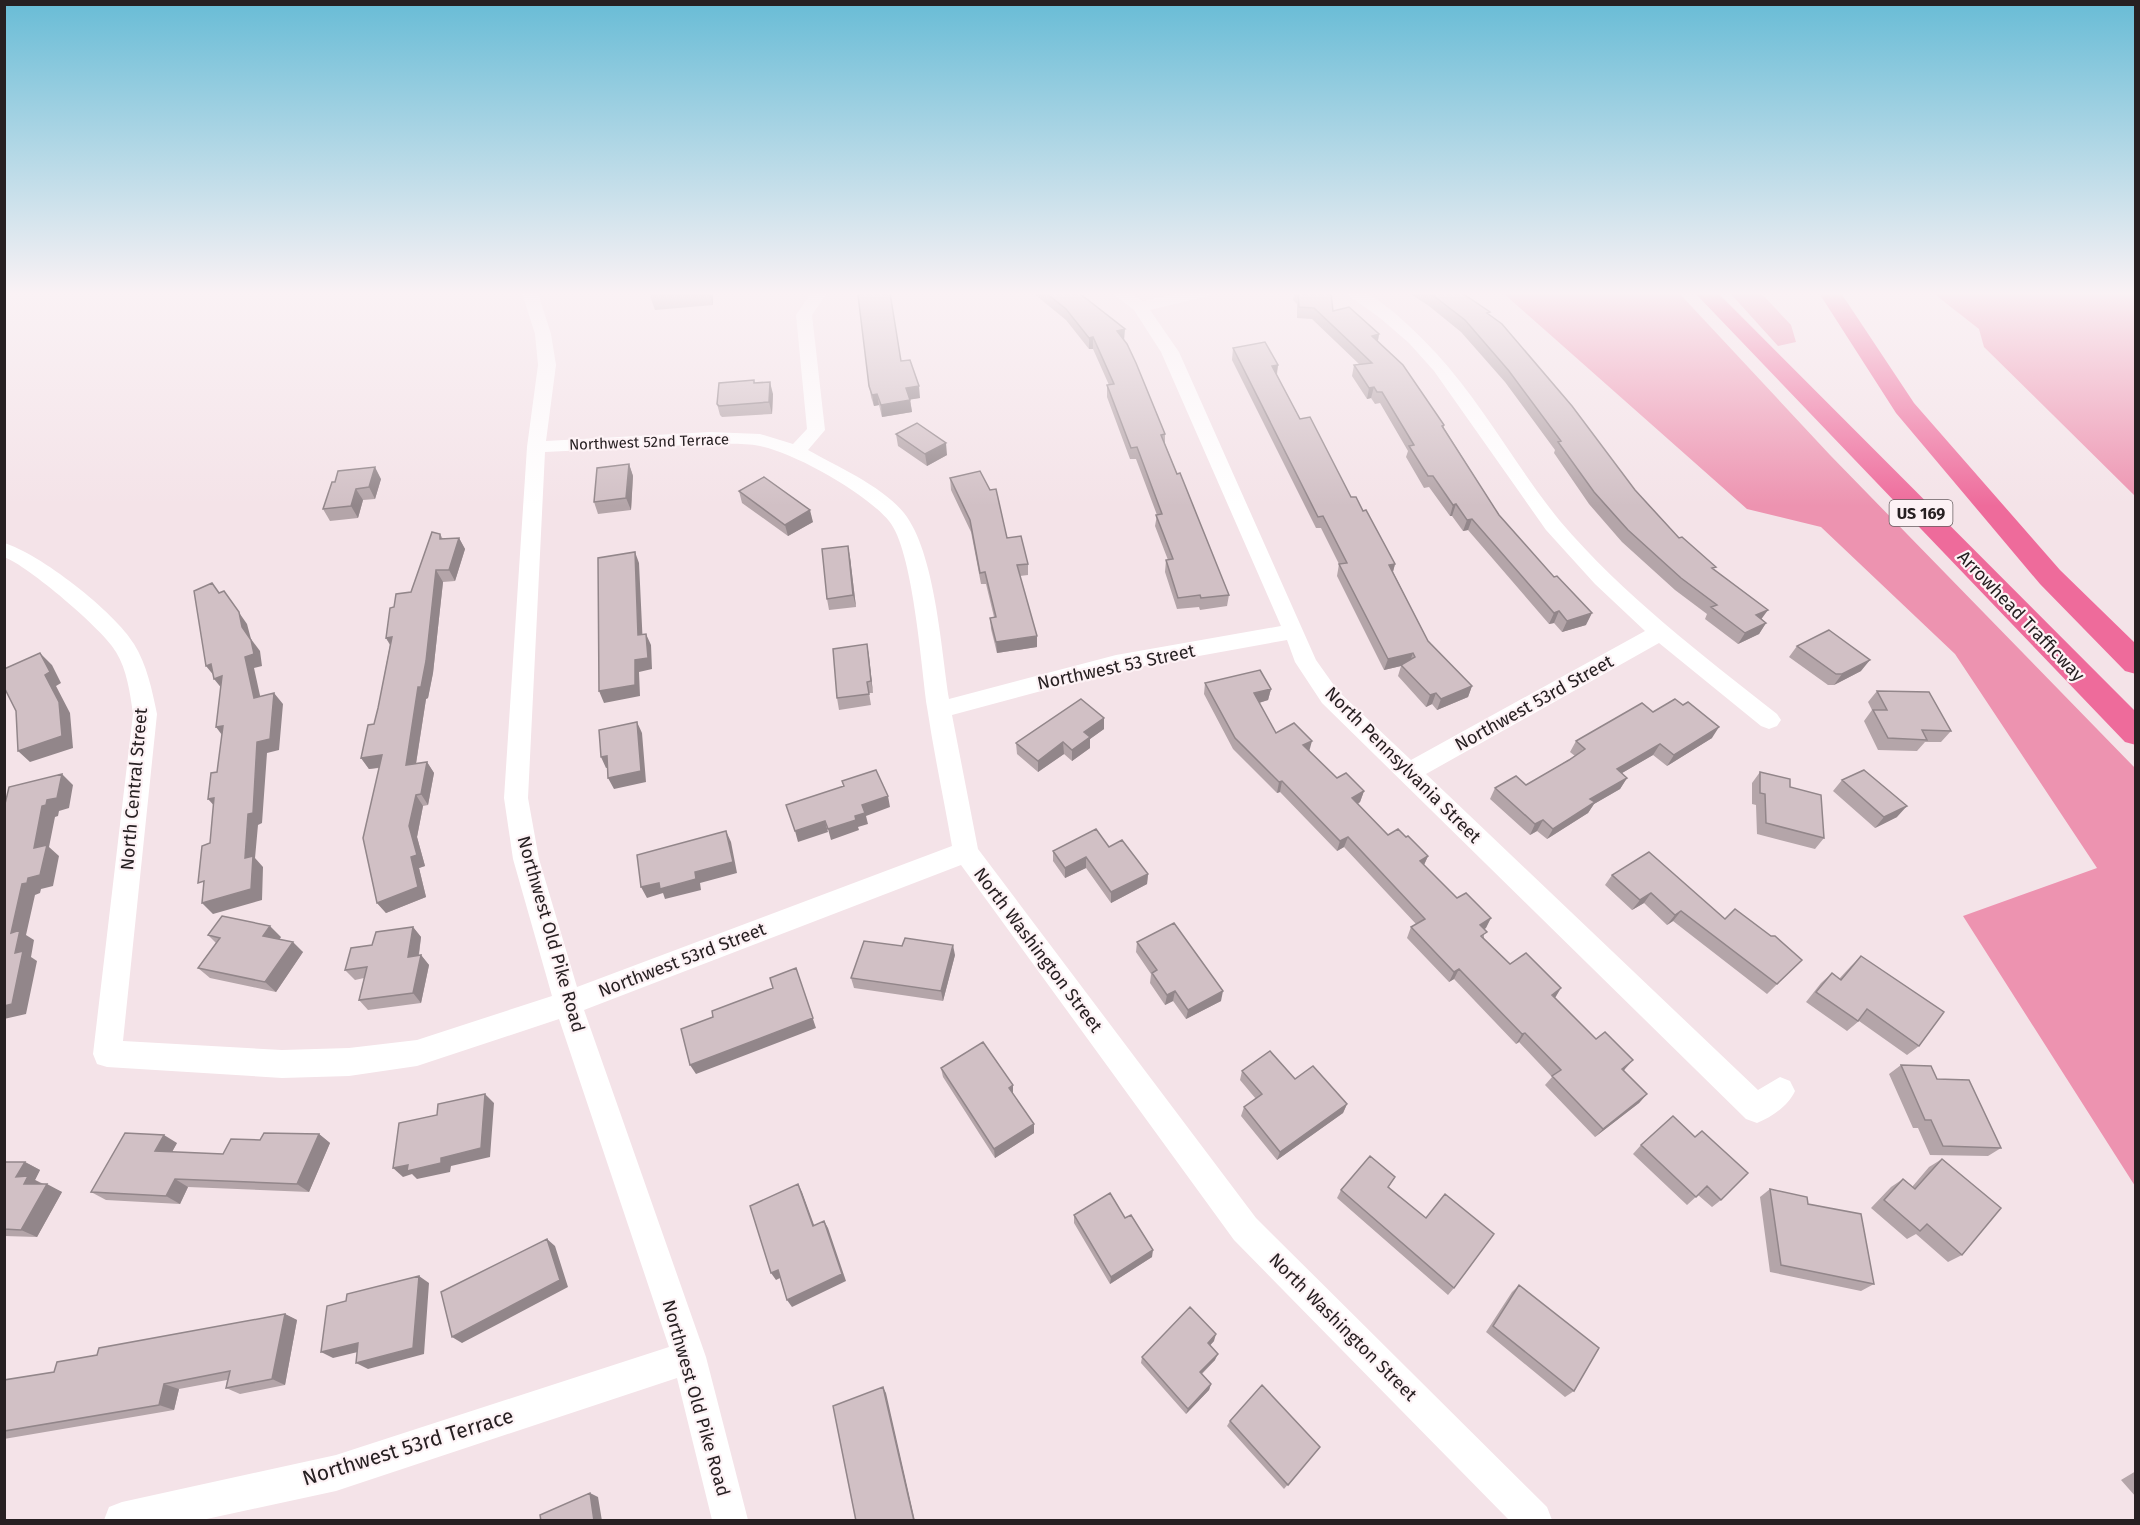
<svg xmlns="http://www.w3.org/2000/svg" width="2140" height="1525" viewBox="0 0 2140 1525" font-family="'Fira Sans',sans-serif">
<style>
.forest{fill:#ed93b0}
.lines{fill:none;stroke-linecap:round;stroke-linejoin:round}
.minor{fill:#fff;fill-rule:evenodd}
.motorway{fill:#ee6b9b;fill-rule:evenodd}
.wall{fill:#b4a5a9}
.shaded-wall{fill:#92868a}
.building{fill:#d1c0c5;stroke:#92868a;stroke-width:1.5}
.labels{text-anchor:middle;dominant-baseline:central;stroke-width:4.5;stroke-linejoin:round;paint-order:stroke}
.far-street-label{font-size:15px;fill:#272022;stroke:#fdf2f5}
.shield{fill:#fdf2f5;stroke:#675f61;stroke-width:1.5}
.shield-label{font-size:16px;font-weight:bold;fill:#272022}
.street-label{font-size:18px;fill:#272022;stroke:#fdf2f5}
.near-street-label{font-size:21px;fill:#272022;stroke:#fdf2f5}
</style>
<rect width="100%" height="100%" fill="#f4e3e8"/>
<path class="forest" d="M1503 293H1679L1830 455 2135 768V1186L1963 916 2097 868 1955 654 1821 527 1747 509Z
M1730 293H1761L1791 325 1796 342 1778 346Z
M1933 293H2135V496L1984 347 1979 329Z"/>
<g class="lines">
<path class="minor" d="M522 293H538L551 334 556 365 546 441 710 432 760 434 793 444 807 429 796 315 811 293H827L812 315 825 430 808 450C838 467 882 486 904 513 935 552 941 648 949 699L1116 655 1281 626 1161 352 1134 310 1112 293H1130L1143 301 1181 293H1210L1208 296 1150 310 1179 352 1316 660 1338 691 1411 760 1645 631 1595 584 1546 530 1434 371 1409 343 1380 318 1345 293C1350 293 1358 292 1363 293 1382 297 1422 338 1436 353 1483 404 1516 467 1560 521 1623 595 1701 654 1777 714L1781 720 1777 726 1769 729 1761 726 1659 643 1426 774 1758 1090 1780 1077 1790 1081 1795 1091C1788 1106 1772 1117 1757 1123L1746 1119 1322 703 1295 662 1287 640 1116 671 952 715 978 849 1256 1218 1547 1507 1552 1520H1509L1234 1240 961 865 584 1010 706 1357 748 1520H712L677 1378 336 1491 202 1520H104L109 1507 122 1502 336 1455 669 1347 559 1019 417 1066 349 1076 282 1078 107 1067 97 1064 93 1054 133 714C130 693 127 670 116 652 105 631 27 565 4 557V543C39 553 115 612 134 644 147 665 152 690 157 714L123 1041 282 1050 349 1048 417 1040 552 996 513 859 504 798 527 447 538 365 535 334ZM710 444C726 444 744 443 760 446 795 453 866 493 889 521 913 550 921 665 927 707 934 754 944 800 952 846L577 987 539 859 528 798 545 452Z"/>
<path class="motorway" d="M1695 293H1718L2136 712V745L2125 742Z
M1819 293H1841L1914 403 2060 570 2136 644V674L2125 671 2040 584 1896 413Z"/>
</g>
<path class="wall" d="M649 293H713V305L655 310Z
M1033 293H1079L1124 340 1165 434V444L1177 474 1229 595 1227 606 1200 610 1199 607 1177 609 1165 572 1166 560H1168L1155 526 1157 515 1136 459H1130L1107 397V385H1109L1093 349H1089L1066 320Z
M1294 293H1331L1333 311 1379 334 1378 341 1444 425V428L1499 515 1586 625 1562 632 1554 623 1549 624 1468 530 1463 531 1452 516H1450L1429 487 1424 488 1406 457 1408 451 1380 403 1375 404 1371 398 1367 399 1352 376 1354 365 1359 364 1312 319 1297 318V304L1293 300Z
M1409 293H1462L1489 315 1635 490 1679 538 1714 570 1762 619 1766 623 1759 634 1738 644 1705 619 1707 614 1675 590 1622 542 1589 504 1554 453 1555 450 1505 382 1461 332 1429 306Z
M858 295 901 361 920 398 910 399 912 412 882 417 879 405 874 406 871 397Z
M1233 348 1278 365 1277 375 1300 419 1351 497 1363 511 1395 564 1393 572 1428 641 1472 686 1468 697 1437 710 1432 704 1426 707 1398 676 1401 666 1384 670 1337 576 1339 564 1321 528H1316L1232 360Z
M755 383 773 394 772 414 722 417 720 415 717 404Z
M896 434 947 455 927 466 898 446Z
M629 464 633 476 631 510 598 514 594 502Z
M950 478 1007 538 1028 564V575L1020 576 1037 647 997 653 991 629 990 618 994 617 986 584H981L971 532 951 490Z
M381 479 375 499 363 500 358 518 330 521 323 509 332 482Z
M739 491 813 522 788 536 742 503Z
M440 534 443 539 459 538 465 549 455 581 443 582 433 673 428 698 426 699 416 764 427 762 434 773 428 805 423 806 417 837 425 866 419 868 426 897 386 913 377 903 379 768 369 769 361 758 374 724 378 708 390 645 386 638 394 607 411 592Z
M850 557 856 607 829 610 827 599Z
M867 644 873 693H869L871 705 839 710 837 698Z
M1797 646 1861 671 1834 685H1828L1789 657Z
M1205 683 1271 689 1268 700 1259 703 1276 733 1309 751 1337 778 1364 791 1360 802 1358 804 1388 835 1406 837 1428 856 1424 865 1486 928 1484 929V939L1510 964 1555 998 1625 1069 1624 1071 1647 1094 1639 1103 1595 1137 1545 1085 1552 1077 1519 1042 1516 1044 1454 979 1449 982 1407 938 1411 927 1416 924 1344 847 1337 851 1280 792 1277 793 1233 749 1204 694Z
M1877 691 1951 731 1941 742H1925L1917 751 1878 750 1864 721 1872 710 1868 702Z
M1104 718V729L1090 739V748L1072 761 1064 754 1038 772 1017 754 1016 743Z
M1712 738 1667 766 1653 755 1622 773 1627 778 1620 789 1594 804 1588 813 1547 839 1537 831 1530 835 1490 799 1495 788 1526 785 1575 756 1570 752 1576 741Z
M1760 772 1790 787 1824 838 1815 849 1757 834 1756 805 1752 804V783Z
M1842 780 1897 817 1875 828 1833 791Z
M1109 847 1148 874 1147 884 1111 903 1086 868 1065 878 1053 861V851Z
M1612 875 1725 919 1802 960 1767 994 1673 921 1667 925 1644 903 1632 910 1605 885Z
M413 927 421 937 419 955H421L429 965 421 1003 368 1010 359 1000 364 978 355 980 345 970 372 945Z
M208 935 281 937 279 939 303 952 276 992 210 978 198 968 216 943Z
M1137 942 1221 1001 1186 1019 1173 1001 1165 1005 1150 983 1151 974 1136 952Z
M955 955 943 1001 854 988 851 978Z
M1861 956 1919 1046 1907 1055 1859 1021 1847 1031 1806 1002 1821 983 1832 973 1839 979 1851 966Z
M1901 1065 1937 1079 2001 1148 1988 1156 1930 1155 1918 1128H1913L1889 1074Z
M941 1068 1013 1094 1034 1133 995 1158 943 1077Z
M1242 1071 1295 1079 1347 1104 1343 1113 1277 1160 1241 1116 1244 1107 1256 1099 1240 1080Z
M319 1134 330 1143 309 1192 188 1187 180 1204 106 1200 91 1192 177 1143 172 1152 223 1154 260 1140Z
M1695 1137 1721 1200 1712 1207 1698 1195 1687 1205 1633 1154 1641 1145Z
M1942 1159 1962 1255 1948 1262 1916 1234 1907 1239 1871 1208 1891 1187 1903 1179 1912 1187 1929 1167Z
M4 1162H25L40 1170 35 1180 62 1192 37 1237 4 1236Z
M1389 1187 1454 1288 1448 1295 1337 1198 1341 1190Z
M1770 1189 1808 1204 1874 1284 1861 1291 1770 1272 1760 1197Z
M1074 1215 1125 1218 1152 1257 1110 1284 1074 1223Z
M1519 1285 1574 1391 1565 1397 1486 1332 1512 1292Z
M285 1314 297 1320 285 1385 240 1394 226 1388 227 1380 179 1389 174 1410 4 1439V1380L54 1372 97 1355Z
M1214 1341 1210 1345 1215 1360 1202 1374 1211 1384 1209 1390 1186 1414 1141 1363 1142 1357Z
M1230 1421 1320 1447 1284 1489 1227 1426Z
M2136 1471V1497L2121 1480Z"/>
<path class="shaded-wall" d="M709 293H713V305Z
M1125 329 1124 341 1117 331Z
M1379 334 1377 345 1372 336Z
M1093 337V349H1089V338Z
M1278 365 1276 377 1272 366Z
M770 382 773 394 772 414 769 402Z
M919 386 920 398 908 400 906 388Z
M1374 387 1371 398 1367 399 1369 388Z
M877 394 879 405 874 406 872 395Z
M910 400 912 412 882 417 881 405Z
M946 443 947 455 927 466 925 454Z
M629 464 633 476 631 510 626 498Z
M375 467 381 479 375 499 369 487Z
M356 489 363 500 358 518 351 506Z
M1456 504 1452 516H1450L1453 505Z
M810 510 813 522 788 536 785 525Z
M1472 519 1468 530 1463 531 1467 520Z
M459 538 465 549 455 581 449 570Z
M848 546 850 557 856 607 853 595Z
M635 552 639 563 643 647 638 635Z
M1395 564 1392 575 1389 565Z
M436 570 443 582 433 673 428 698 426 699 414 776 406 765Z
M224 591 247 624 251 639 260 651 262 666 254 668 263 709 254 698 245 657 242 627Z
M1768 610 1760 621 1756 615Z
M1559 611 1554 623 1549 624 1554 613Z
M1592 613 1586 625 1562 632 1567 621Z
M1766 623 1759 634 1738 644 1745 633Z
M646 634 651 645 652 669 639 672 640 696 604 703 599 691 635 660Z
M1037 636V647L997 653 996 642Z
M392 637 393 649 386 638Z
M867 644 869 656 873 693 871 681Z
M40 653 52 665 61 683 56 686 70 713 73 748 30 762 18 751 45 675Z
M1413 653 1409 664 1401 665V666L1384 670 1388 659Z
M1870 660 1861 671 1834 685 1842 674Z
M211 664 215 677 206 666Z
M222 676 223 690 214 679Z
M1472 686 1468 697 1437 710 1441 699Z
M1271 689 1268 700 1252 705 1254 693Z
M274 693 283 704 279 750 267 753 262 823 258 825 255 858 263 867 262 900 213 914 202 903 245 858 248 814 257 742Z
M1436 693 1432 704 1426 707 1430 695Z
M1104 718V729L1090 739V748L1072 761V750L1084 732Z
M637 722 642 733 646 782 614 789 608 778Z
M223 726 225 739 216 727Z
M1719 727 1712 738 1667 766 1674 755Z
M1312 741 1309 752 1303 745Z
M1063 742 1064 754 1038 772V761Z
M1660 744 1653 755 1610 780 1617 769Z
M382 755 390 766 369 769 361 758Z
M607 756 612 767 606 768 601 757Z
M427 762 434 773 428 805 421 794Z
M62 774 73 785 69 808 59 811 58 816 55 817 49 847 59 856 53 886 41 889 40 893 35 895 26 935 34 940 31 957 37 961 26 1014 4 1019V1006L15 953 11 933 22 884 28 878 42 806 47 800Z
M1627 778 1620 789 1594 804 1588 813 1547 839 1553 829 1590 799Z
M1282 781 1280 792 1277 793 1279 782Z
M1364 791 1360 802 1349 809 1352 798Z
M416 795 423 806 417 837 425 866 419 868 426 897 386 913 377 903 411 857 409 826Z
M888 796 890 807 866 816 868 824 858 827 859 830 831 840 828 829 855 816 862 805Z
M214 798 218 810 208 799Z
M1907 806 1897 817 1875 828 1884 817Z
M1543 820 1537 831 1530 835 1535 824Z
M825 821 828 832 798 842 795 831Z
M726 831 731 842 737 873 700 883 701 890 665 899 663 893 647 898 641 887 695 872Z
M1348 837 1344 847 1337 851 1340 841Z
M1428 856 1423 867 1420 861Z
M1086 857V868L1065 878V868Z
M1148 874 1147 884 1111 903V892Z
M1651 893 1644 903 1632 910 1640 900Z
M1681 911 1673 921 1667 925 1675 915Z
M1491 918 1486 928 1475 935 1480 925Z
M270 926 281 937 274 947 263 936Z
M413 927 421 937 417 967 408 957Z
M293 942 303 952 276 992 265 982Z
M953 945 955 955 943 1001 941 991Z
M421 955 429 965 421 1003 413 993Z
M796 968 816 1028 696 1074 690 1065Z
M1459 969 1454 979 1449 982 1454 972Z
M1561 988 1555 998 1552 995Z
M1175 991 1173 1001 1165 1005 1167 995Z
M1223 991 1221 1001 1186 1019 1188 1010Z
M1525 1033 1519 1042 1516 1044 1522 1034Z
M1633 1060 1625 1069 1614 1078 1622 1069Z
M1013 1085V1094L1009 1088Z
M485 1094 494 1103 490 1157 451 1166 450 1172 417 1179 412 1174 403 1177 393 1168 441 1158Z
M1647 1094 1639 1103 1595 1137 1603 1129Z
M1347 1104 1343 1113 1277 1160 1280 1152Z
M1034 1124V1133L995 1158 994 1149Z
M319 1134 330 1143 309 1192 297 1184Z
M164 1135 177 1143 168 1159 155 1151Z
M25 1162 40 1170 35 1180 44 1185 24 1184 16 1177Z
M175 1179 188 1187 180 1204 166 1196Z
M47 1184 62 1192 37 1237 21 1230Z
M798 1184 802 1192 817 1233 813 1226Z
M824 1221 828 1228 846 1281 792 1307 787 1300Z
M547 1239 555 1246 568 1287 462 1343 452 1337Z
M1153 1250 1152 1257 1110 1284 1111 1277Z
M778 1270 782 1277 776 1280 771 1273Z
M419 1276 429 1283 424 1354 368 1369 356 1363Z
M285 1314 297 1320 285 1385 272 1379Z
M1216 1334 1214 1341 1206 1350 1208 1343Z
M358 1343 370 1349 333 1358 321 1352Z
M1218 1354 1215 1360 1198 1377 1200 1372Z
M164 1384 179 1389 174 1410 159 1405Z
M1211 1384 1209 1390 1186 1414 1188 1409Z
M883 1387 886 1393 915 1521H914Z
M590 1493 598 1497 602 1521H594Z"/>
<path class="building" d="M860 293H890L901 361 910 360 919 386 906 388 910 400 881 405 877 394 872 395 869 386 858 295Z
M1046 293H1079L1125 329 1117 331 1127 344 1136 363 1165 434 1161 435 1177 474 1180 473 1229 595 1201 598 1200 595 1178 598 1166 560 1173 559 1156 515 1162 514 1137 447 1131 448 1107 385 1114 384 1093 337 1089 338 1066 309Z
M1298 293H1331L1333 311 1349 307 1379 334 1372 336 1403 365 1444 425 1442 426 1499 515 1554 577 1557 576 1592 613 1567 621 1559 611 1554 613 1472 519 1467 520 1456 504 1453 505 1433 476H1428L1409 446 1414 445 1382 392H1377L1374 387 1369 388 1354 365 1372 363 1314 308 1299 307Z
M1430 293H1462L1490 312 1487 313 1502 324 1572 406 1635 490 1679 538 1682 537 1716 567 1712 568 1768 610 1756 615 1766 623 1745 633 1711 607 1717 605 1681 578 1628 530 1594 492 1558 442 1561 441 1509 371 1465 320Z
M1265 342 1278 365 1272 366 1300 419 1310 417 1351 497H1356L1363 511 1366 510 1395 564 1389 565 1428 641 1472 686 1441 699 1436 693 1430 695 1401 665 1415 657 1413 653 1388 659 1339 564 1347 563 1323 516 1318 517 1233 348Z
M754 380V383L770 382 769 402 719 406 717 404 719 383Z
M917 423 946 443 925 454 896 434Z
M629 464 626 498 594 502 597 468Z
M375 467 369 487 356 489 351 506 323 509 332 482H335L338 471Z
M980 471 990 490 996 489 1007 538 1021 536 1028 564 1017 565 1037 636 996 642 990 618 996 617 985 572 980 573 970 520 950 478Z
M764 477 810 510 785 525 739 491Z
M432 532 440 534V539L459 538 449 570H436L426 661 421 687H418L406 765 427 762 421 794 416 795 409 826 417 855 411 857 418 887 377 903 363 838 382 755 361 758 368 725 374 724 378 708 392 637 386 638 390 608 394 607 396 594 411 592Z
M848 546 853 595 827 599 822 549Z
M635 552 638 635 646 634 648 658 635 660V685L599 691 598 558Z
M212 583 219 593 224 591 239 612 242 627 251 640 254 654 245 657 254 698 274 693 270 739 257 742 253 813 248 814 245 858 253 856 251 889 202 903 204 881 198 883 202 846 210 843 214 798 208 799 211 773 217 772 223 726 216 727 222 676 214 679 211 664 206 666 194 591Z
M1829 630 1870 660 1842 674H1836L1797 646Z
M867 644 871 681 867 682 869 694 837 698 833 649Z
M40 653 50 672 45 675 59 702 62 736 18 751 16 711 4 687V669Z
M1260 670 1271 689 1254 693 1276 733 1294 723 1312 741 1303 745 1337 778 1346 773 1364 791 1352 798 1388 835 1398 829 1406 837 1408 836 1428 856 1420 861 1457 898 1466 893 1491 918 1480 925 1487 932 1481 936 1510 964 1526 953 1561 988 1552 995 1596 1039 1605 1032 1633 1060 1622 1069 1647 1094 1603 1129 1552 1076 1561 1070 1525 1033 1522 1034 1459 969 1454 972 1411 927 1425 919 1348 837 1340 841 1282 781 1279 782 1235 738 1205 683Z
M1877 691 1929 692 1951 731 1922 730 1927 740 1888 738 1873 710H1887Z
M1081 699 1104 718 1084 732 1090 737 1072 750 1063 742 1038 761 1016 743Z
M1675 699 1683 705 1688 702 1719 727 1674 755 1660 744 1617 769 1627 778 1590 799 1595 802 1553 829 1543 820 1535 824 1495 788 1516 776 1526 785 1569 760 1585 749 1576 741 1642 703 1653 712Z
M637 722 641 771 608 778 607 756 601 757 599 730Z
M876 770 888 796 862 805 865 813 855 816 856 820 828 829 825 821 795 831 786 805 844 786 842 781Z
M1864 770 1907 806 1884 817 1842 780Z
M1760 772 1790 779V787L1821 795 1824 838 1766 823 1765 794 1760 793Z
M62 774 57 798 47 800 46 805 42 806 34 848 47 845 40 875 28 878 27 883 22 884 11 933 20 930 15 953 23 951 12 1004 4 1006V808L9 787Z
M1096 829 1109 847 1122 840 1148 874 1111 892 1086 857 1065 868 1053 851Z
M726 831 733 862 695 872 696 879 660 889 659 883 641 887 637 855Z
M1649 852 1725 919 1735 909 1771 936H1775L1802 960 1777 984 1681 911 1675 915 1651 893 1640 900 1612 875Z
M222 916 270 926 263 936 293 942 265 982 198 968 220 938 208 935Z
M1174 923 1223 991 1188 1010 1175 991 1167 995 1152 973 1157 970 1137 942Z
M413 927 408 957 421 955 413 993 359 1000 367 967 345 970 351 948 372 945 376 932Z
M905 938 953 945 941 991 851 978 864 941 902 946Z
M1861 956 1944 1012 1919 1046 1867 1009 1858 1021 1816 992 1832 973 1841 980Z
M796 968 813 1018 690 1065 681 1029 713 1017 712 1011 773 988 770 978Z
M983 1042 1013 1085 1009 1088 1034 1124 994 1149 941 1068Z
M1270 1051 1295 1079 1313 1066 1347 1104 1280 1152 1244 1107 1262 1094 1242 1071Z
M1901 1065 1931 1066 1937 1079 1969 1080 2001 1148 1943 1146 1931 1120H1925Z
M485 1094 481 1148 441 1158V1163L407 1171 408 1165 393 1168 399 1123 437 1115 438 1104Z
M1673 1116 1695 1137 1702 1131 1748 1173 1721 1200 1707 1186 1696 1197 1641 1145Z
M125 1133 164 1135 155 1151 223 1154 231 1139 260 1140 264 1133 319 1134 297 1184 175 1179 166 1196 91 1192Z
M1370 1156 1395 1177 1388 1187 1426 1218 1445 1194 1494 1234 1454 1288 1341 1190Z
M1942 1159 2001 1208 1962 1255 1927 1224 1920 1231 1884 1200 1903 1179 1915 1189Z
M4 1162H25L16 1177 28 1176 24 1184H47L21 1230 4 1229Z
M798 1184 813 1226 824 1221 842 1274 787 1300 778 1270 771 1273 750 1206Z
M1770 1189 1807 1197 1808 1204 1861 1214 1874 1284 1781 1265Z
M1110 1193 1125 1218 1131 1215 1153 1250 1111 1277 1074 1215Z
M547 1239 560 1280 452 1337 441 1292Z
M419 1276 413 1348 356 1363 358 1343 321 1352 327 1306 346 1301 347 1294Z
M1519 1285 1599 1348 1574 1391 1493 1326Z
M1190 1307 1216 1334 1208 1343 1218 1354 1200 1372 1211 1384 1188 1409 1142 1357Z
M285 1314 272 1379 226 1388 230 1371 164 1384 159 1405 4 1431V1380L54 1372 57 1362 97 1355 99 1348Z
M1262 1385 1320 1447 1288 1485 1230 1421Z
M883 1387 914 1521H856L833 1406Z
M590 1493 594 1521H541L540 1515Z"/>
<linearGradient id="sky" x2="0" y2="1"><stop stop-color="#68bcd6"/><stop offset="0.58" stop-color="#faf2f5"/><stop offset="1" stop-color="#faf2f5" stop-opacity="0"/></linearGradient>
<rect width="2140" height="506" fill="url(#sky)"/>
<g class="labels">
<g class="far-street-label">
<text transform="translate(649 442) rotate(-2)">Northwest 52nd Terrace</text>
</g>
<rect class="shield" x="1889.5" y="500" width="63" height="26" rx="4.5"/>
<g class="shield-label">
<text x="1921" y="513">US 169</text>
</g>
<g class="street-label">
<text transform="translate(2021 616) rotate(46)">Arrowhead Trafficway</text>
<text transform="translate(1116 667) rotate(-12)">Northwest 53 Street</text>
<text transform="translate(1534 703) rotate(-29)">Northwest 53rd Street</text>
<text transform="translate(1403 765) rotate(45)">North Pennsylvania Street</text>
<text transform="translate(134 789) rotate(-85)">North Central Street</text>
<text transform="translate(551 934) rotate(74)">Northwest Old Pike Road</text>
<text transform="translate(1038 950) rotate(53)">North Washington Street</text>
<text transform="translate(682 960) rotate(-21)">Northwest 53rd Street</text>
<text transform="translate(1343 1327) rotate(45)">North Washington Street</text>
<text transform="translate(696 1398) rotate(74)">Northwest Old Pike Road</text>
</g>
<g class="near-street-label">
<text transform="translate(408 1447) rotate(-17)">Northwest 53rd Terrace</text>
</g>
</g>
<rect width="2140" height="1525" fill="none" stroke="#272022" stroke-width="12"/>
</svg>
